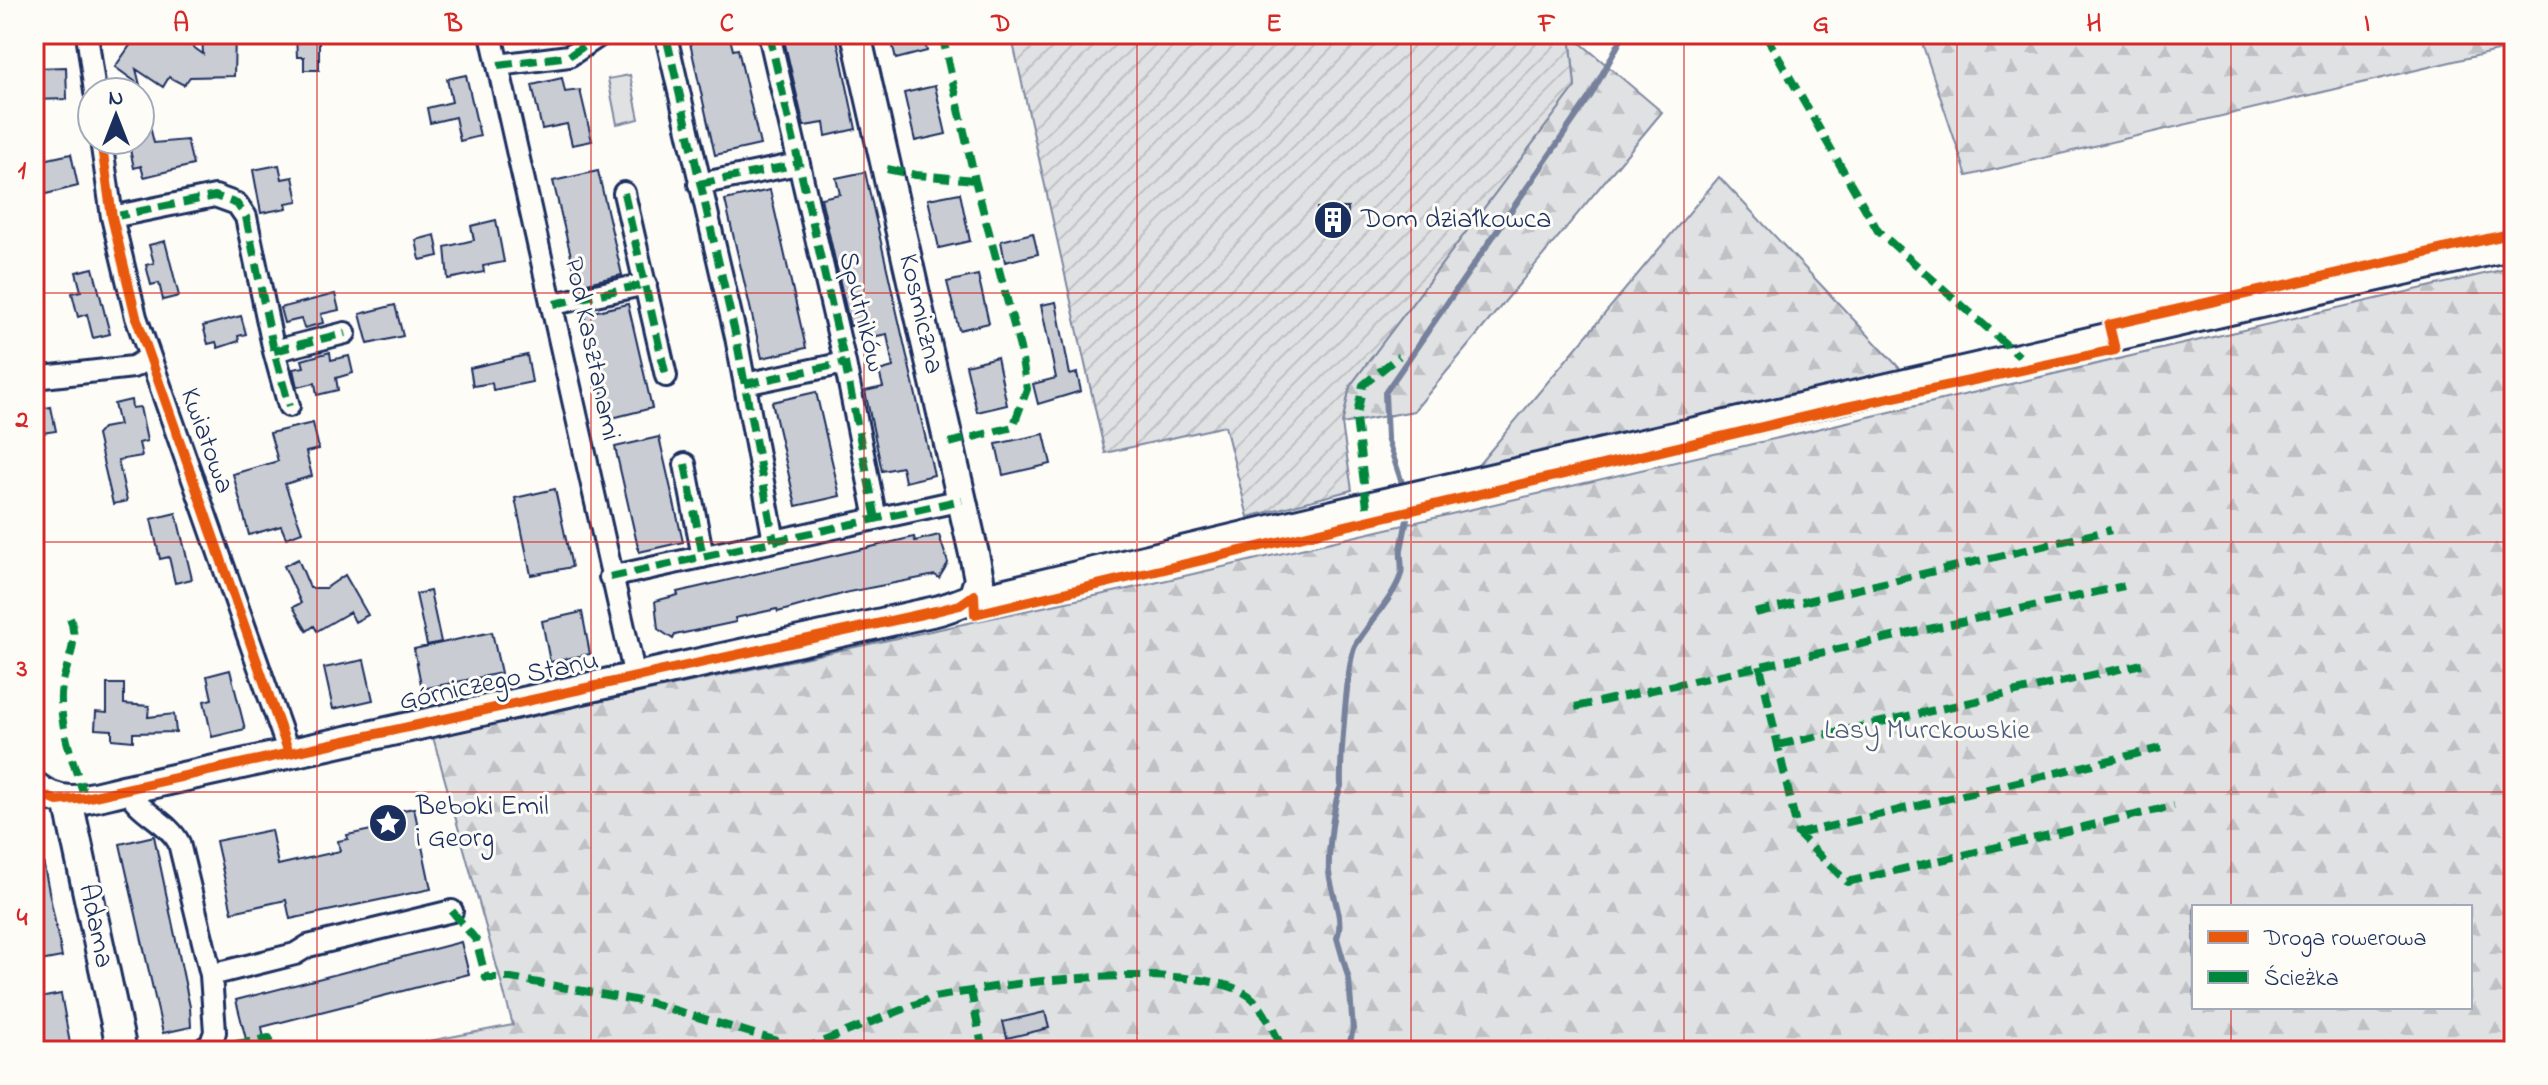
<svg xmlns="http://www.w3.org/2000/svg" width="2548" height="1085" viewBox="0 0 2548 1085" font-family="'Indie Flower',sans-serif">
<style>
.forest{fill:url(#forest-firs);stroke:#7e88a0;stroke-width:2;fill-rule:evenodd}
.garden{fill:url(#garden-furrows);stroke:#7e88a0;stroke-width:2}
.pitch{fill:#e0e1e3;stroke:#7e88a0;stroke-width:2}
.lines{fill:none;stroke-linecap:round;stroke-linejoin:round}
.stream{stroke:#76819c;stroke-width:6}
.building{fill:#c9ccd3;stroke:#1b2f5e;stroke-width:2}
.street-casing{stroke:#1b2f5e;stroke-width:26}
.secondary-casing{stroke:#1b2f5e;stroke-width:34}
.street{stroke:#fdfcf7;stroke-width:20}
.secondary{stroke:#fdfcf7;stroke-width:28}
.quiet{stroke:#00873e;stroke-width:8;stroke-dasharray:16 8;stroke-linecap:butt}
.cycleway-casing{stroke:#fdfcf7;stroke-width:15}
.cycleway{stroke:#e8590c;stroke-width:10}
.grid{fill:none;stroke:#d62828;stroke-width:2;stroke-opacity:0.55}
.labels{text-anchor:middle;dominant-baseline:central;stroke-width:6;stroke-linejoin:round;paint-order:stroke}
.poi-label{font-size:28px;fill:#1b2f5e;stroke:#fdfcf7;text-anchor:start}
.street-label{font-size:28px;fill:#1b2f5e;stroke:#fdfcf7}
.park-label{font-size:28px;fill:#4c5c7f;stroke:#fdfcf7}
.neatline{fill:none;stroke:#d62828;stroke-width:3}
.grid-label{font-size:26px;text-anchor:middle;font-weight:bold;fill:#d62828}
</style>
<defs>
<pattern id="forest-firs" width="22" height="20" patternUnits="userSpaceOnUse" patternTransform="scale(2)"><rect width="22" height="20" fill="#e0e1e3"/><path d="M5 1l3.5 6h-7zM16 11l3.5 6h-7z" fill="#c0c1c5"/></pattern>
<pattern id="garden-furrows" width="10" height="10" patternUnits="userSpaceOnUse" patternTransform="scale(2)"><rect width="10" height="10" fill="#e0e1e3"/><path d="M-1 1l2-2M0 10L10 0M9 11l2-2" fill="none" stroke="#c0c1c5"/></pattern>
</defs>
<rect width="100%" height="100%" fill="#fdfcf7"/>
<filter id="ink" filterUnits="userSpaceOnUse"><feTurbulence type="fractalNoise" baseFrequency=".0125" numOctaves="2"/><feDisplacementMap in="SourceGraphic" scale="16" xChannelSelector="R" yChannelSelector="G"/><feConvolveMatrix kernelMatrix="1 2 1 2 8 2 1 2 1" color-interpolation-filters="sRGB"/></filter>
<g filter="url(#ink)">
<path class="forest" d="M1570 34 1662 112 1414 411 1342 424 1350 386 1575 87Z
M1919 34H2514V47L1967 176Z
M1719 177 1905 374 1475 469Z
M2514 267V1051H377L513 1025 433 737 1137 587ZM2194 907H2470V1007H2194Z"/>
<path class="garden" d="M1011 34H1570L1575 87 1350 386 1342 424 1352 490 1248 517 1225 426 1105 453Z"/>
<path class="pitch" d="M630 75 639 119 617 124 608 79Z"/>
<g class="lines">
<path class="stream" d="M1402 483 1387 438 1385 393 1591 95 1624 34
M1348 1051 1353 1029 1349 980 1337 938C1345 919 1331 893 1329 872 1328 853 1333 804 1341 786 1340 765 1347 661 1355 646 1367 625 1395 596 1401 574 1403 567 1400 558 1401 550 1403 538 1406 526 1408 514"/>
</g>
<path class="building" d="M138 34H175L203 54 202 34H235L234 76 190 77 184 85 169 77 163 87 136 69 140 85 115 67Z
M296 34H319V70H304V57H297Z
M688 34H729L733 50 738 49 760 145 715 155Z
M810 34H836L856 129 826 136 824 123 804 126 784 40Z
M890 34H923L927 51 896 59Z
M66 67 67 99 34 100V68Z
M466 75 480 136 460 141 455 117 430 123 427 108 452 102 447 79Z
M562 78 565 92 580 90 592 141 572 145 567 124 542 129 532 85Z
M935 86 946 134 915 141 904 93Z
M146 110 154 143 187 140 193 165 144 177 141 166 134 168 128 140H140V111Z
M71 154 78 186 42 195 34 162Z
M279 165 282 179 293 177 298 201 286 203 287 208 261 213 253 170Z
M598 171 622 275 578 285 553 181Z
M865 172 934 475 905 482 902 467 882 471 865 391 883 387 879 371 893 367 887 334 872 337 869 323 850 326 821 198 840 194 836 178Z
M770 190 806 348 762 358 725 200Z
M960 193 970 241 939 248 928 199Z
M1317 208H1348L1347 232 1317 231Z
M496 220 504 262 483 266 484 272 448 279 445 247 474 240 471 226Z
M1033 233 1038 254 1005 262 1001 241Z
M435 235 439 256 420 260 416 240Z
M165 241 179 296 163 300 159 283 151 285 146 265 154 263 149 245Z
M93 268 110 334 93 338 87 314 78 317 72 293 81 291 76 272Z
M978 275 989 323 959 330 947 282Z
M335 294 339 310 321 314 323 323 304 328 301 319 284 323 280 308Z
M1056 302 1070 375 1077 373 1081 391 1038 404 1033 384 1056 378 1041 305Z
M628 304 652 408 608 419 584 314Z
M395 305 403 336 368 344 360 314Z
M241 316 246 334 238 336 239 341 218 348 216 342 208 344 203 326Z
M330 352 331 360 349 356 353 373 336 378 338 390 317 395 315 383 297 387 293 369 304 367 302 360Z
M527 355 532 382 493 390 492 383 473 386 470 368Z
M997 357 1007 405 977 412 966 365Z
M816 392 840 496 796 506 772 402Z
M131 400 132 408 140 407 147 441 139 443 142 456 118 460 127 501 113 504 97 435 103 428 119 425 114 404Z
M51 407 56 431 34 434V410Z
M313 423 319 449 306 452 312 476 285 484 302 532 286 538 281 526 249 535 233 474 278 461 270 433Z
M1044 434 1051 464 1003 475 996 444Z
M659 437 683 542 639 552 615 447Z
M555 489 572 567 531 575 515 498Z
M176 513 192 579 175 583 169 557 160 559 151 519Z
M939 535 948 563 939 578 935 575 849 592 778 612 777 609 735 618 736 622 675 635 673 639 658 629 655 601 678 595 677 592 914 537 915 541Z
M298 559 310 588H326L345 575 368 615 355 622 350 612 317 631 314 626 307 631 293 607 301 603 284 566Z
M430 591 441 642 427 645 416 594Z
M582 612 590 654 550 662 542 621Z
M492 632 501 673 422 689 414 649Z
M364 660 373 700 333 709 324 668Z
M230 670 245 729 212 737 204 701 212 699 207 676Z
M107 684H124V704L149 706 148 717 174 714 176 732 133 733V741L112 739V730L95 729 96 712 107 713Z
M414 808 431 889 290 919 286 900 232 912 216 841 271 830 278 865 340 851 338 841 348 839 347 835 396 825 393 812Z
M154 836 190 1007 191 1027 163 1033 120 844Z
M41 851 62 957 40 961 34 930V852Z
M461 942 469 974 262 1027 266 1051H249L236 1000Z
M61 994 71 1049 43 1051 34 999Z
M1045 1012 1049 1028 1007 1038 1003 1022Z"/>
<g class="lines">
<g class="street-casing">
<path id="street" d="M87 34 95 92
M491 34 635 677
M769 34 845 363 876 519
M667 40 736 337 774 541
M498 65 569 56 602 34
M101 140 112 217 136 317 289 753
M699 184 798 164
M624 193 666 376
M112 217 215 196 237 204 246 217 274 351 289 406
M554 304 646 284
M274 351 345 333
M34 378 133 367 149 358
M745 384 845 363
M685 464 703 557
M610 577 962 500
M128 789C137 812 168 821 179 843L211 975 215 1032 211 1043 201 1051
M211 975 295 954 308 946 452 911"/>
</g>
<g class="secondary-casing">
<path id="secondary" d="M856 34 974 554 979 579 974 595
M34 786C65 811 93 796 128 789L936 611C961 605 971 595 997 595L1367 507 2514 245
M68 801 122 1051"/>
</g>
<use href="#street" class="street"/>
<use href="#secondary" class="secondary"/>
<path class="quiet" d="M769 34 845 363 876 519
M942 34 975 180 1020 348 1027 389 1013 427 949 443
M1765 34 1878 231 2019 356
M667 40 736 337 774 541
M498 65 569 56 602 34
M887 169 916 175 975 180
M699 184 798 164
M624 193 666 376
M112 217 215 196 237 204 246 217 274 351 289 406
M554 304 646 284
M274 351 345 333
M745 384 845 363
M685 464 703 557
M1367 507 1356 419 1363 385 1399 356
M610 577 962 500
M1755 613 2111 530
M70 618C82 647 59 672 61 702 62 735 75 767 85 798
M1760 666 1798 834 1847 882 2174 806
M1575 707 2124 586
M1778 745 2142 664
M1798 834 2161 748
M452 911 476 940 486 978H511L651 1003 811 1051
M211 1043 236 1044 269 1038 275 1051
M801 1050 934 997 971 991
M983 1051 971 991C1025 980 1213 960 1253 999 1266 1012 1275 1035 1284 1051"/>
<g class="cycleway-casing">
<path id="cycleway" d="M101 140 112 217 136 317 289 753
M974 595 975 614 1842 408 2115 350 2109 325 2514 233
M34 804 45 796 57 801 85 798 936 611 960 605 974 595"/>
</g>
<use href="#cycleway" class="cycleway"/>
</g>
</g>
<path class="grid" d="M317 34V1051M591 34V1051M864 34V1051M1137 34V1051M1411 34V1051M1684 34V1051M1957 34V1051M2231 34V907M34 293H2514M34 542H2514M34 792H2514M2231 1007V1051"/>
<defs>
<g id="building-disc" transform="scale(2)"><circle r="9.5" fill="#1b2f5e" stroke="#fdfcf7"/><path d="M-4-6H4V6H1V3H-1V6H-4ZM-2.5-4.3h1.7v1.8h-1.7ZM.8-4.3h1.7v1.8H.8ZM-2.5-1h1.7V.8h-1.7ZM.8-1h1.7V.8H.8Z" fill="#fff"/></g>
<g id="sight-disc" transform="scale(2)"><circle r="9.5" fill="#1b2f5e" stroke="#fdfcf7"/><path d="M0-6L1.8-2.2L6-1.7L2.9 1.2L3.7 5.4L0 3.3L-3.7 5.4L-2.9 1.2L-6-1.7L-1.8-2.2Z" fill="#fff"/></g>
</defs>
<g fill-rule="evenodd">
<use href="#building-disc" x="1333" y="220"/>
<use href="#sight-disc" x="388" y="823"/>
</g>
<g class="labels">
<g class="poi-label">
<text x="1361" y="220">Dom działkowca</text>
<text x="416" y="807">Beboki Emil<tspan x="416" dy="32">i Georg</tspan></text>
</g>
<g class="street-label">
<text transform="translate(861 312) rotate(76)">Sputników</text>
<text transform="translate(920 314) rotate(77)">Kosmiczna</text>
<text transform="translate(591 349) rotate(78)">Pod Kasztanami</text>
<text transform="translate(206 441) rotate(70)">Kwiatowa</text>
<text transform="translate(499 682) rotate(-12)">Górniczego Stanu</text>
<text transform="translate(95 926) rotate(78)">Adama</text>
</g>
<g class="park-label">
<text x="1927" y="731">Lasy Murckowskie</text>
</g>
</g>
<rect width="2548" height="1085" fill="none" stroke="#fdfcf7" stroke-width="88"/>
<rect x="2192" y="905" width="280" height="104" fill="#fdfcf7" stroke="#a3aaba" stroke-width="2"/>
<rect x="2208" y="931" width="40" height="12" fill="#e8590c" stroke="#a3aaba" stroke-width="2"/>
<text x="2264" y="945" font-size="24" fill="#1b2f5e">Droga rowerowa</text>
<rect x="2208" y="971" width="40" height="12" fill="#00873e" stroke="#a3aaba" stroke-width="2"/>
<text x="2264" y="985" font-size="24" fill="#1b2f5e">Ścieżka</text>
<g transform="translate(116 116)"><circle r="38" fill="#fdfcf7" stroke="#a3aaba" stroke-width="2"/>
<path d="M0-6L14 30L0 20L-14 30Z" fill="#1b2f5e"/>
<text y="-12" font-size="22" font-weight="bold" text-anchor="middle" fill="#1b2f5e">N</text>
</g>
<rect x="44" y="44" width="2460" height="997" class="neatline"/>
<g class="grid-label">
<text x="181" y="31">A</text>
<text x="454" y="31">B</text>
<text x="727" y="31">C</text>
<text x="1001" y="31">D</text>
<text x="1274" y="31">E</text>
<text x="1547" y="31">F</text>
<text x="1821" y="31">G</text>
<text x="2094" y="31">H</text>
<text x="2367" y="31">I</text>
<text x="22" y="178">1</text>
<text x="22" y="427">2</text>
<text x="22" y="676">3</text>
<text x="22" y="925">4</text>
</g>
</svg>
